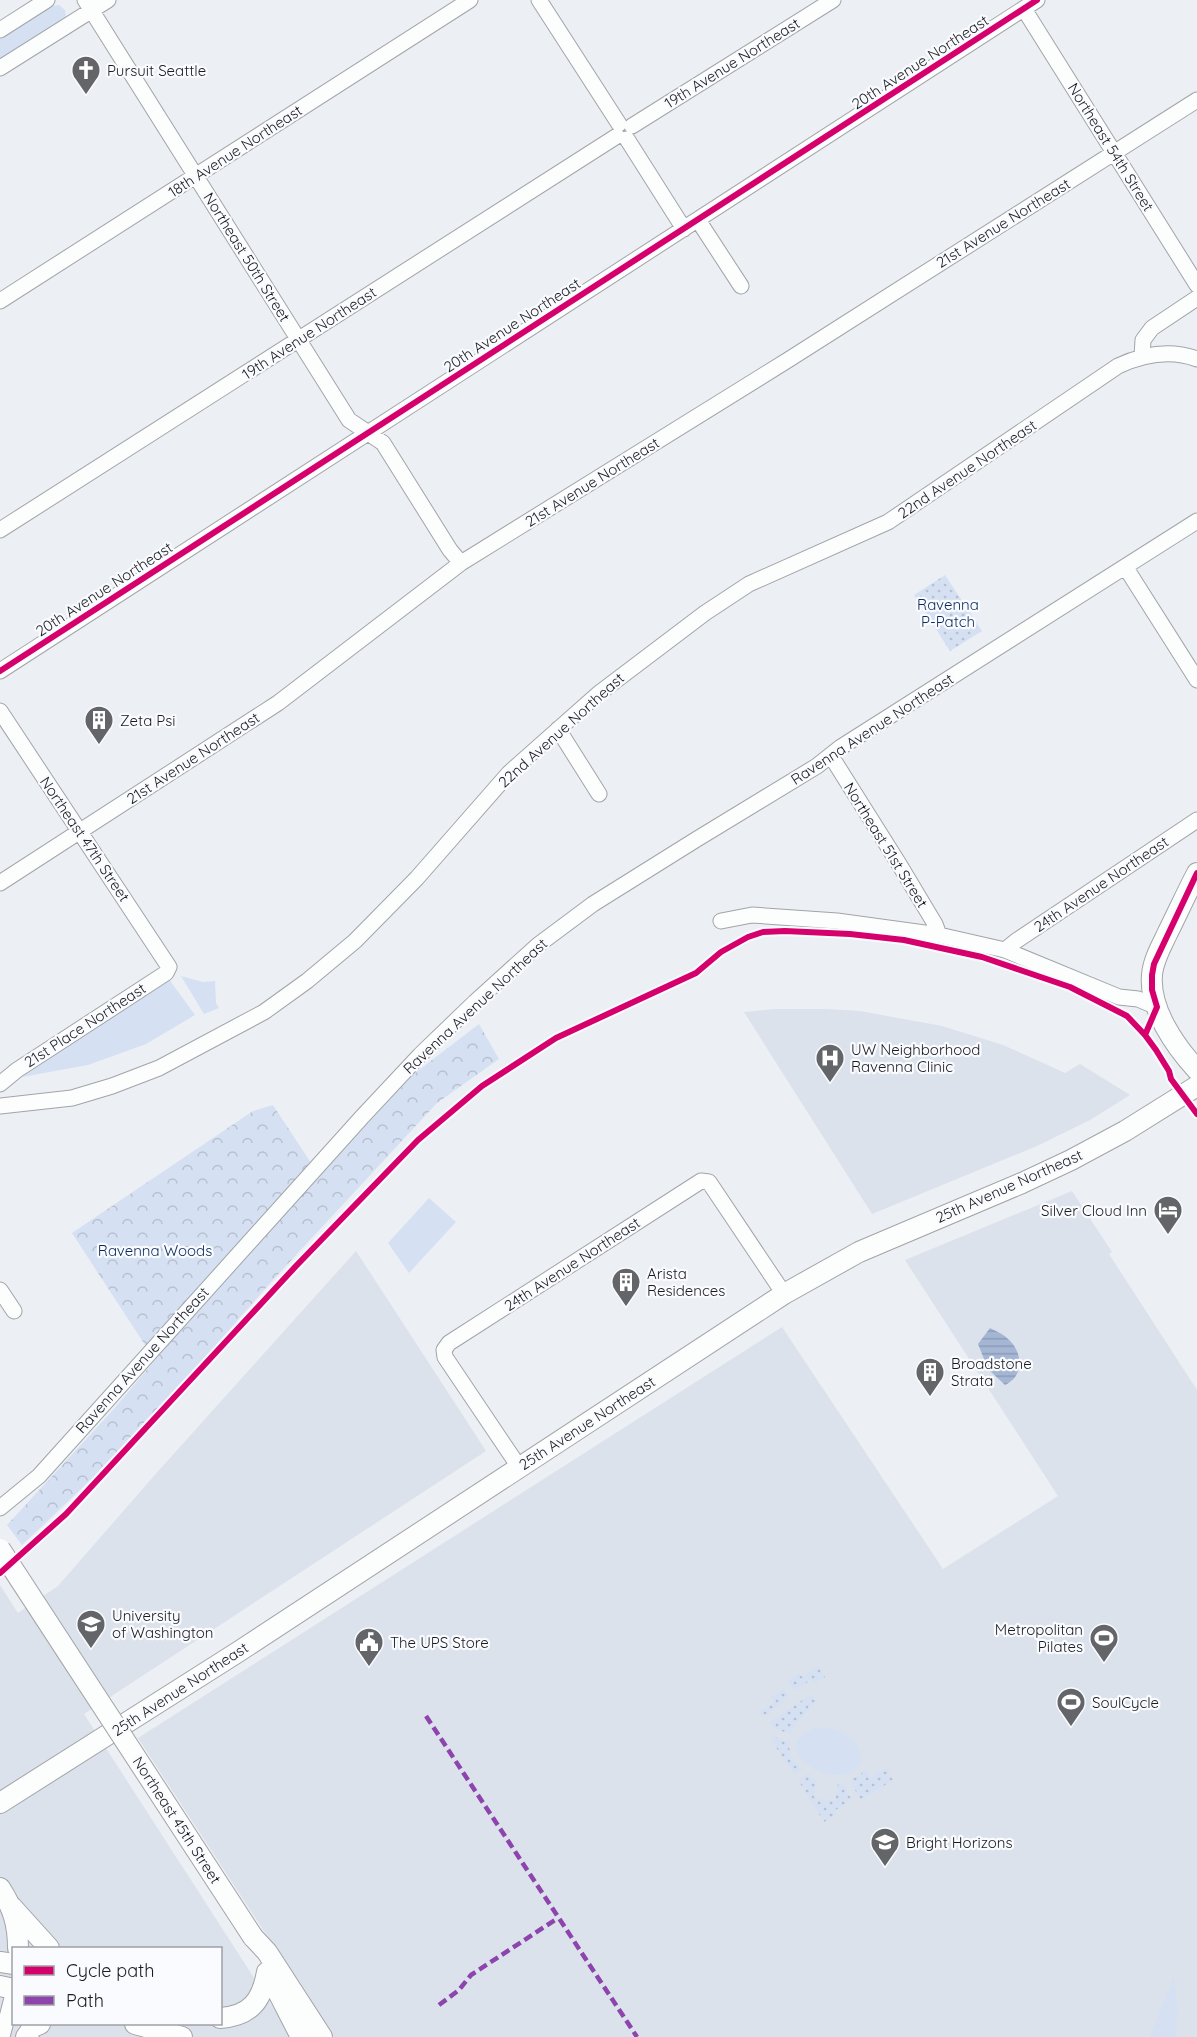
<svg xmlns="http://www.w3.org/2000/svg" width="1197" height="2037" viewBox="0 0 1197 2037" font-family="Quicksand,sans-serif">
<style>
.built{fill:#dbe2ec;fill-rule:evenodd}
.grass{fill:#d5e1f3}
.forest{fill:url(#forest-crowns)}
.garden{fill:url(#garden-dots)}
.water{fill:url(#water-rules)}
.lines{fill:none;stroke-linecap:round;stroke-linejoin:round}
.minor-casing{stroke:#a2a4a7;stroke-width:17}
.major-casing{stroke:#a2a4a7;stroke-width:22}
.minor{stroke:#fcfdfd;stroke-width:15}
.major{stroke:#fcfdfd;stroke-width:20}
.major-bridge-casing{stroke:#a2a4a7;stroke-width:22;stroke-linecap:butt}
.major-bridge{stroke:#fcfdfd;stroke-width:20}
.quiet{stroke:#8e44ad;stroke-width:4.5;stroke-dasharray:9 4.5;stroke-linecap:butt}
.cycleway-casing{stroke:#f9fbff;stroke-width:10}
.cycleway{stroke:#d6006c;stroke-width:6}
.labels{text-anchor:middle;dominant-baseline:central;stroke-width:4.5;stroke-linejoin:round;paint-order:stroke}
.street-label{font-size:15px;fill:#191b1e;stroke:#f9fbff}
.poi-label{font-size:15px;fill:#191b1e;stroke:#f9fbff;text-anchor:start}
.park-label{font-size:15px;fill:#0b295b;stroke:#f9fbff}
</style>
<defs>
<pattern id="forest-crowns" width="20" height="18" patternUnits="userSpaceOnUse" patternTransform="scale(1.5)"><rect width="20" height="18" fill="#d5e1f3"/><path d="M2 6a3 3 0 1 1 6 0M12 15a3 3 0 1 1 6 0" fill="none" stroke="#b6c0d0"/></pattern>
<pattern id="garden-dots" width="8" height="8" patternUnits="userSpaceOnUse" patternTransform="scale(1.5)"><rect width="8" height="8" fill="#d5e1f3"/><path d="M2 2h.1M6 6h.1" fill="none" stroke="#b6c0d0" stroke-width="1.8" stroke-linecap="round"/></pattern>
<pattern id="water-rules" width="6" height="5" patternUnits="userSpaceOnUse" patternTransform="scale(1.5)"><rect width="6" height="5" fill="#a4b6d4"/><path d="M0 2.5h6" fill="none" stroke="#8d9cb6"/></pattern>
</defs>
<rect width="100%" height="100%" fill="#eceff4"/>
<path class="built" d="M775 1009H826L860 1011 942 1026 1003 1045 1065 1073 1080 1064 1130 1095 1090 1120 1037 1146 872 1214 744 1012Z
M1072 1191 1112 1252 1109 1254 1197 1390V2037H333L138 1738 782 1327 943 1569 1058 1496 905 1260Z
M356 1251 486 1451 84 1714 292 2037H0V1585L18 1613 58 1586 153 1477ZM14 1948H220V2024H14Z"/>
<path class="grass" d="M59 5 65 10 66 17 64 20 0 62V39L52 6Z
M181 976 203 982 215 981 216 1003 219 1008 204 1014Z
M168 978 195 1015 146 1044 88 1065 22 1077Z
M429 1198 456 1222 409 1273 388 1243Z
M816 1727C825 1727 835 1729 844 1733 862 1742 870 1767 846 1774 816 1783 769 1743 816 1727Z
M1174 1977 1178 2009 1176 2037H1149Z"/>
<path class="forest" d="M479 1024 499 1059 437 1103 272 1281 133 1440 22 1545 7 1525 113 1410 225 1277 415 1073Z
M273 1105 311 1163 147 1348 72 1233 253 1111Z"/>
<path class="garden" d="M945 575 982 631 950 651 914 595Z
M818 1666 825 1677 814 1684 811 1680 794 1691 787 1681 799 1673 802 1677Z
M784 1688 789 1696 784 1699 785 1702 763 1716 758 1712 774 1702 771 1697Z
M812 1694 817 1702 808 1707 810 1710 797 1722 791 1734 773 1728 769 1722Z
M772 1736 788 1742 791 1756 802 1769 794 1774 771 1740Z
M886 1768 893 1780 861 1800 849 1780 860 1775 865 1769 871 1777Z
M808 1774 817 1779 814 1797 835 1801 838 1783 842 1782 852 1800 834 1811 836 1814 824 1822 798 1780Z"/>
<path class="water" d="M990 1328C996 1331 1003 1334 1007 1338 1023 1351 1025 1376 1005 1385L988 1369 978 1344Z"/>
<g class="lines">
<g class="minor-casing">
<path id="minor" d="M85 0 349 420 383 443 450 550 461 563
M539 0 619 124
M1024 9 1197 285
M0 30 47 0
M0 68 108 0
M632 126 833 0
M627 139 684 229
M698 220 741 286
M0 301 470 0
M1142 356 1143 340 1152 328 1197 298
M0 530 617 136
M1126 568 1197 680
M0 671 1037 0
M0 711 169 967 166 973 17 1070 0 1084
M558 729 599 794
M831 756 899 864 935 924 939 935
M0 883 278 703 461 563 788 360 1197 100
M721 921 752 915 837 921 939 935 1005 950 1119 997 1138 999 1157 1007
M1005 950 1016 941 1197 820
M0 1106 72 1098 112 1086 159 1068 264 1012 307 981 355 941 417 878 509 773 598 694 705 613 749 584 888 522 1118 366C1144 354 1170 349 1197 359
M0 1290 14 1311
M519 1467 445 1357 444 1350 449 1343 701 1181 709 1182 711 1185 784 1294
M0 1508 39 1476 362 1117 420 1055 475 1002 538 945 593 904 697 839 817 766 841 747 1197 521
M2 2037 14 1990"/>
</g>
<g class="major-casing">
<path id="major" d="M1197 873C1187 892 1178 912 1168 932 1162 945 1153 960 1152 975 1149 1009 1175 1046 1197 1070
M0 1803 238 1652 784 1294 859 1252 1022 1183 1071 1160 1125 1131 1197 1086
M0 1888C13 1908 18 1924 18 1948
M12 1907 49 1948
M253 1937 267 1952 322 2037
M0 1962 14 1964
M268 1973 301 2037
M0 1986 14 1989
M220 2018C251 2016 262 2000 267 1972
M135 2024 182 2037
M26 2037 33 2027 40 2024"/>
</g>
<use href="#minor" class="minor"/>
<use href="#major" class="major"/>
<g class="major-bridge-casing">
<path id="major-bridge" d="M0 1549 253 1937"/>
</g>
<use href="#major-bridge" class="major-bridge"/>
<path class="quiet" d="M426 1716 637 2037
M439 2005 459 1990 471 1975 558 1918"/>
<g class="cycleway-casing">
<path id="cycleway" d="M0 671 1037 0
M1145 1035 1157 1007 1152 990V975L1154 964 1197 873
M0 1573 66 1514 296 1266 418 1140 482 1086 556 1038 696 973 721 952 748 937 763 932 785 931 850 934 904 940 982 957 1070 987 1127 1016 1145 1035 1156 1050 1169 1071 1171 1079 1197 1114"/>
</g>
<use href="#cycleway" class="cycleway"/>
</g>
<defs>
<g id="church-pin" transform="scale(1.5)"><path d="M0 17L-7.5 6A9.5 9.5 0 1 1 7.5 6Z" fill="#636569" stroke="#f9fbff"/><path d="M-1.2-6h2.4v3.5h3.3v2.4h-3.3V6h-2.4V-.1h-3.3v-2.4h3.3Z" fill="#fff"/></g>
<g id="building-pin" transform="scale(1.5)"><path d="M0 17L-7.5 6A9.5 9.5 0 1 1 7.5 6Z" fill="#636569" stroke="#f9fbff"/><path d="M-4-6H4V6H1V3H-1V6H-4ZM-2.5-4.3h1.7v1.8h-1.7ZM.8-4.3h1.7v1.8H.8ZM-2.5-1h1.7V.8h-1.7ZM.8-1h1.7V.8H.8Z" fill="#fff"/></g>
<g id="hospital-pin" transform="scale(1.5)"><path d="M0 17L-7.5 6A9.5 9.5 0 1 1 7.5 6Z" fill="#636569" stroke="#f9fbff"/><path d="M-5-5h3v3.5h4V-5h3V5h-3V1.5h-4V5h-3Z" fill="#fff"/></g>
<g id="hotel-pin" transform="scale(1.5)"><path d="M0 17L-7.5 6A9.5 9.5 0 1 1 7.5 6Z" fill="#636569" stroke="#f9fbff"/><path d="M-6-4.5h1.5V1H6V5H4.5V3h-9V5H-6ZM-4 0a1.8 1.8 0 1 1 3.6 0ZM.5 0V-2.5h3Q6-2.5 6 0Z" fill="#fff"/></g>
<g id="university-pin" transform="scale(1.5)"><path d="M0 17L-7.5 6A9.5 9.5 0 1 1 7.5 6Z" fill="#636569" stroke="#f9fbff"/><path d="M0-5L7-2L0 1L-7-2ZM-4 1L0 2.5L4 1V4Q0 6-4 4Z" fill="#fff"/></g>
<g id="stadium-pin" transform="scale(1.5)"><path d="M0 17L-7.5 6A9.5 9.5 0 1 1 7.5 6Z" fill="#636569" stroke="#f9fbff"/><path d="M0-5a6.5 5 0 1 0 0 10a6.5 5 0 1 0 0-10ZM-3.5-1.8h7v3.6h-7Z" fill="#fff"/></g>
<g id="civic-pin" transform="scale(1.5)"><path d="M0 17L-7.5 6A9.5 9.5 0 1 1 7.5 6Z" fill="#636569" stroke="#f9fbff"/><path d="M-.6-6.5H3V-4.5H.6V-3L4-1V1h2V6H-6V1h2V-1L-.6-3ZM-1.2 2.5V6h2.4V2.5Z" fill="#fff"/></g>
<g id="school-pin" transform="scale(1.5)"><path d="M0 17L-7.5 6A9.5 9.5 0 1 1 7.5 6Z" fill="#636569" stroke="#f9fbff"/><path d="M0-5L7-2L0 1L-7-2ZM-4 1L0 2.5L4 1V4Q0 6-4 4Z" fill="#fff"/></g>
</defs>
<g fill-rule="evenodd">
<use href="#church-pin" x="86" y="70"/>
<use href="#building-pin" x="99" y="720"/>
<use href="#hospital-pin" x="830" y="1058"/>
<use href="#hotel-pin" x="1168" y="1210"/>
<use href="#building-pin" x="626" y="1282"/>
<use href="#building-pin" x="930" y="1372"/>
<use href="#university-pin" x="91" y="1624"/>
<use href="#stadium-pin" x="1104" y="1638"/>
<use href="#civic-pin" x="369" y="1642"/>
<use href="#stadium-pin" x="1071" y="1702"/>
<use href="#school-pin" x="885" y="1842"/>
</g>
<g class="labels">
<g class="street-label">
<text transform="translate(920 62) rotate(-33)">20th Avenue Northeast</text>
<text transform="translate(732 63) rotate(-32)">19th Avenue Northeast</text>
<text transform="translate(1111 147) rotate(58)">Northeast 54th Street</text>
<text transform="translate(235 151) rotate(-33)">18th Avenue Northeast</text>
<text transform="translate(1003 223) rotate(-32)">21st Avenue Northeast</text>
<text transform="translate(247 257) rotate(58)">Northeast 50th Street</text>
<text transform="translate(512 325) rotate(-33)">20th Avenue Northeast</text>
<text transform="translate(309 333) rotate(-33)">19th Avenue Northeast</text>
<text transform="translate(967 469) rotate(-34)">22nd Avenue Northeast</text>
<text transform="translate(592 482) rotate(-32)">21st Avenue Northeast</text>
<text transform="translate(104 589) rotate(-33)">20th Avenue Northeast</text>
<text transform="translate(872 729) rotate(-33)">Ravenna Avenue Northeast</text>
<text transform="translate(561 730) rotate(-42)">22nd Avenue Northeast</text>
<text transform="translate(193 758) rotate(-33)">21st Avenue Northeast</text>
<text transform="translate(85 839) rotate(56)">Northeast 47th Street</text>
<text transform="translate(886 845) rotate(58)">Northeast 51st Street</text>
<text transform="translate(1101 884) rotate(-34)">24th Avenue Northeast</text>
<text transform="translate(475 1006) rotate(-43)">Ravenna Avenue Northeast</text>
<text transform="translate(85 1025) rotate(-33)">21st Place Northeast</text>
<text transform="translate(1009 1186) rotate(-24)">25th Avenue Northeast</text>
<text transform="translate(572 1264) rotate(-33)">24th Avenue Northeast</text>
<text transform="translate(142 1360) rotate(-48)">Ravenna Avenue Northeast</text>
<text transform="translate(587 1423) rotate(-33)">25th Avenue Northeast</text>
<text transform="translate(180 1689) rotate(-33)">25th Avenue Northeast</text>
<text transform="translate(177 1820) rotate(57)">Northeast 45th Street</text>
</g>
<g class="poi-label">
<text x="107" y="70">Pursuit Seattle</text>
<text x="120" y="720">Zeta Psi</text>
<text x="851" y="1049">UW Neighborhood<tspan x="851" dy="17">Ravenna Clinic</tspan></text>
<text x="1147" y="1210" text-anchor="end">Silver Cloud Inn</text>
<text x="647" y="1273">Arista<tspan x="647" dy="17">Residences</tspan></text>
<text x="951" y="1363">Broadstone<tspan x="951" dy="17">Strata</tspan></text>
<text x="112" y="1615">University<tspan x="112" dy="17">of Washington</tspan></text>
<text x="1083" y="1629" text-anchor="end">Metropolitan<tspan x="1083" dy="17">Pilates</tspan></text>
<text x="390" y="1642">The UPS Store</text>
<text x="1092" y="1702">SoulCycle</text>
<text x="906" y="1842">Bright Horizons</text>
</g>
<g class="park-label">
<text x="948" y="604">Ravenna<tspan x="948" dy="17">P-Patch</tspan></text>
<text x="155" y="1250">Ravenna Woods</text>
</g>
</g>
<rect x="12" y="1947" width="210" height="78" fill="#f9fbff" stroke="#9fa1a5" stroke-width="1.5"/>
<rect x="24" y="1966" width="30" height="9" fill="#d6006c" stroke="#9fa1a5" stroke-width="1.5"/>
<text x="66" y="1977" font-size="18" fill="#191b1e">Cycle path</text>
<rect x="24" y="1996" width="30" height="9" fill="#8e44ad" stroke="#9fa1a5" stroke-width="1.5"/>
<text x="66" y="2007" font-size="18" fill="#191b1e">Path</text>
</svg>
